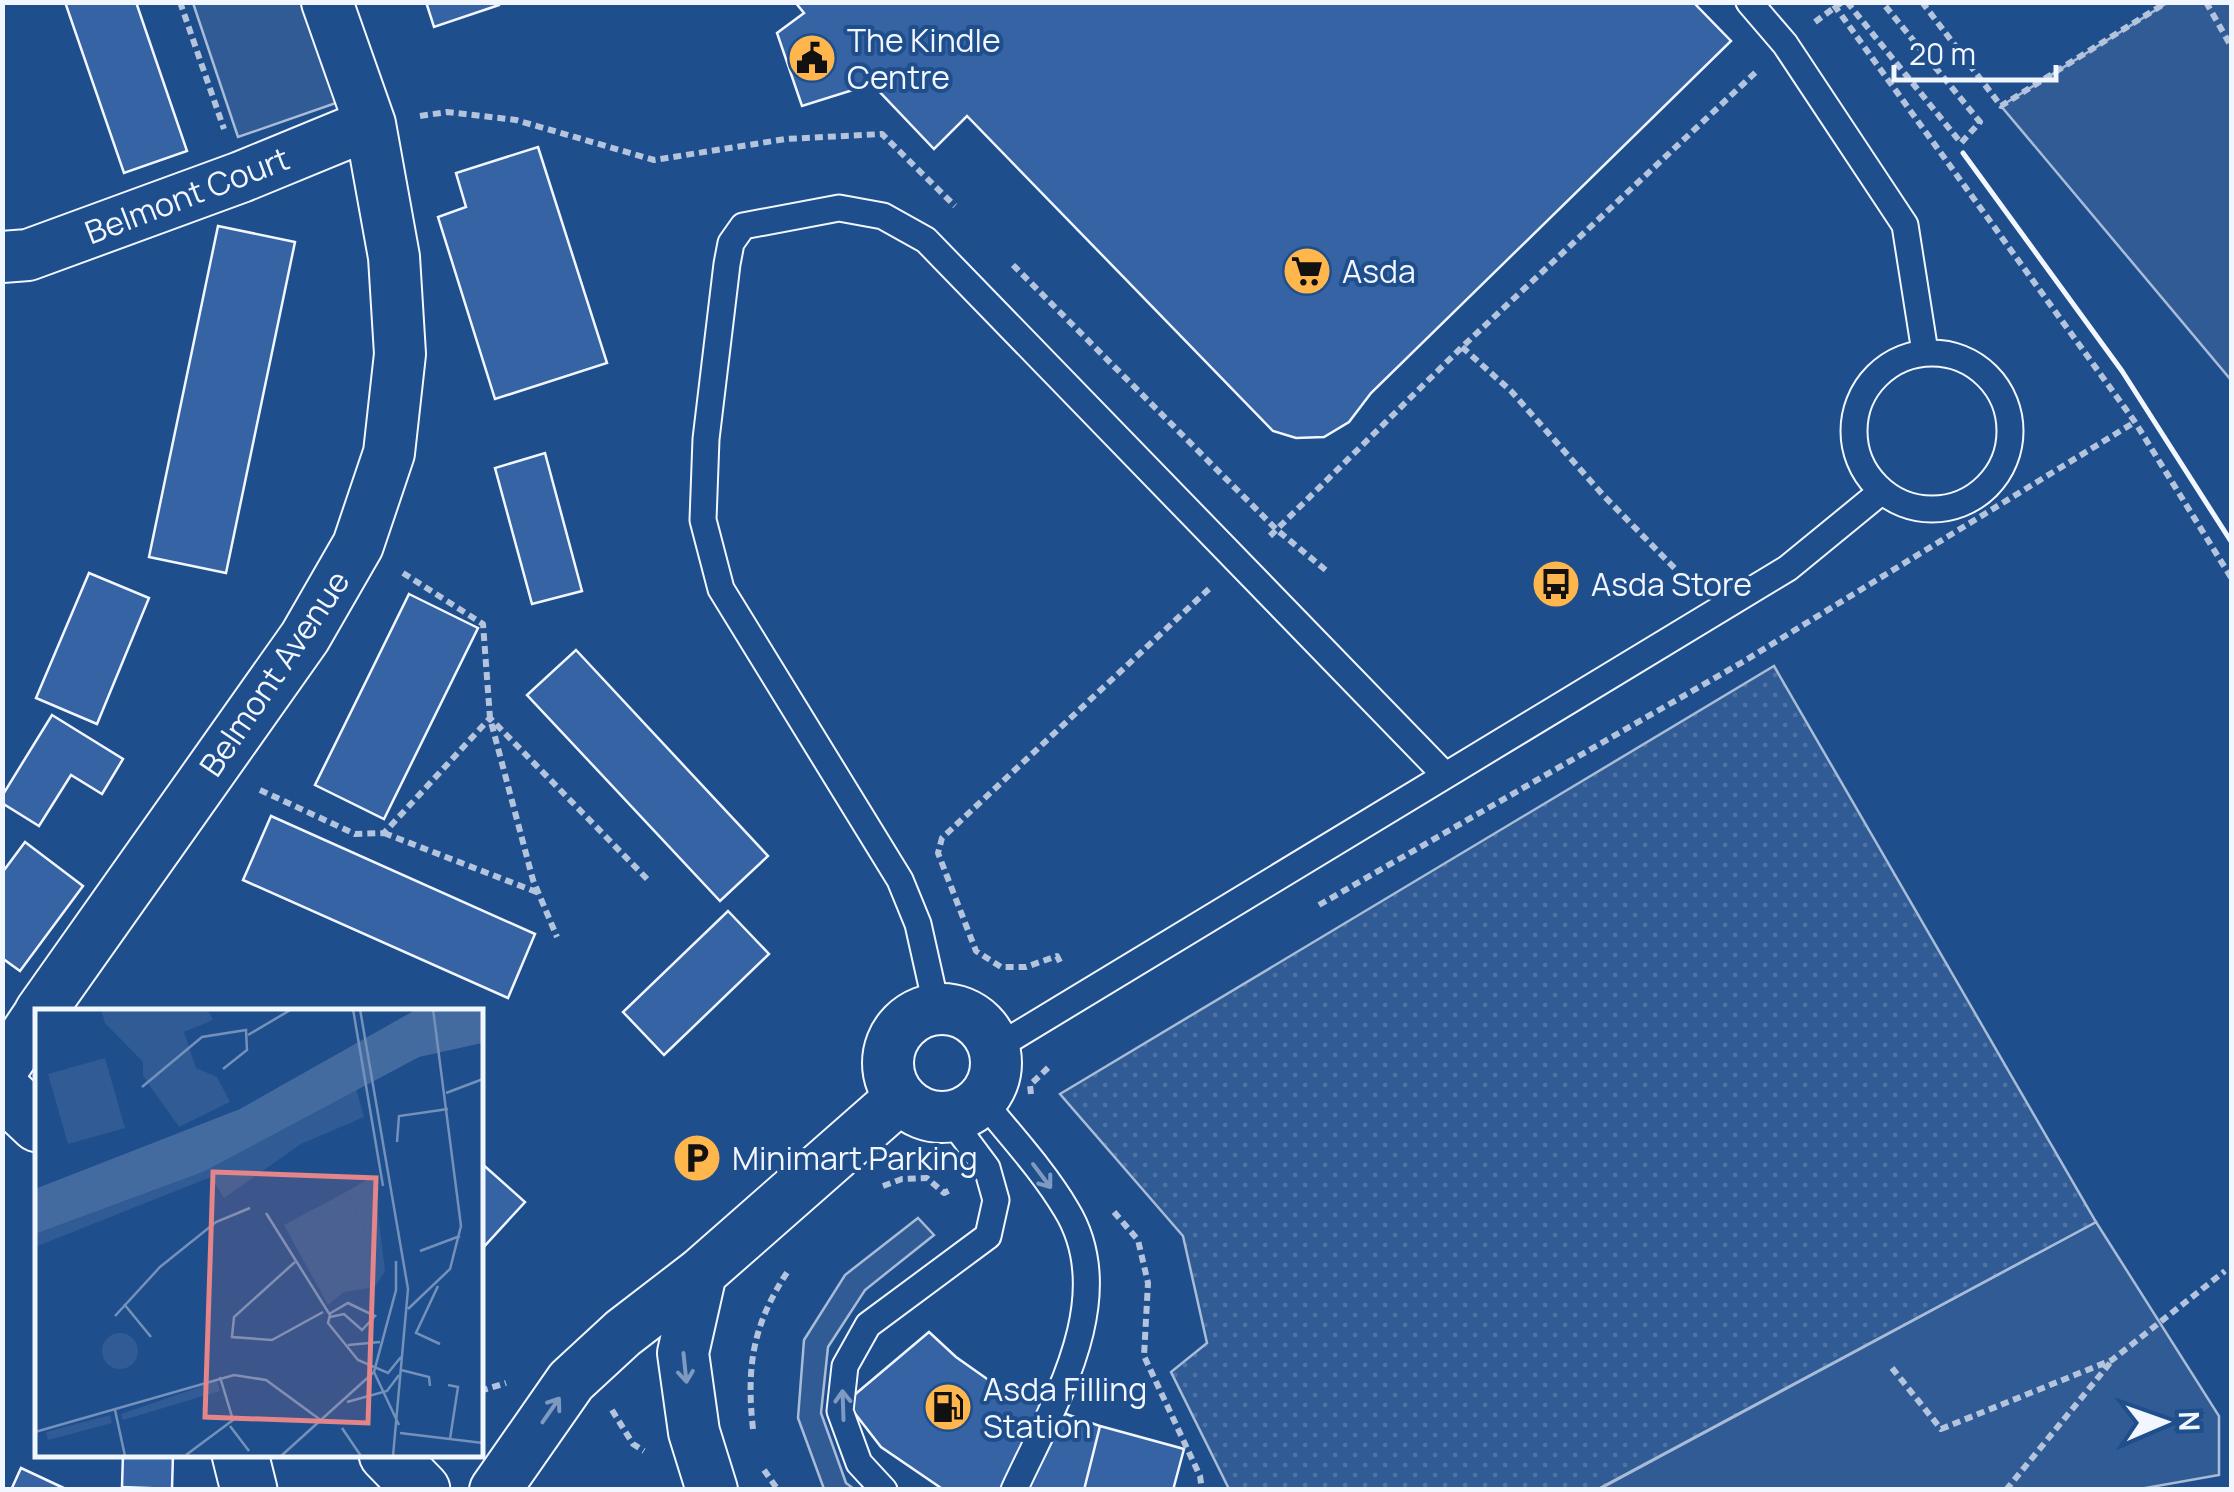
<svg xmlns="http://www.w3.org/2000/svg" width="2234" height="1492" viewBox="0 0 2234 1492" font-family="Manrope,sans-serif">
<style>
.grass{fill:#305b95;stroke:#a8bbd7;stroke-width:2.5}
.garden{fill:url(#garden-dots);stroke:#a8bbd7;stroke-width:2.5}
.building{fill:#3563a3;stroke:#f2f6ff;stroke-width:2.5}
.lines{fill:none;stroke-linecap:round;stroke-linejoin:round}
.lane-casing{stroke:#f2f6ff;stroke-width:29}
.street-casing{stroke:#f2f6ff;stroke-width:54}
.highway-casing{stroke:#f2f6ff;stroke-width:59}
.path{stroke:#b3c4dc;stroke-width:6;stroke-dasharray:8 5;stroke-linecap:butt}
.lane{stroke:#1f4e8c;stroke-width:25}
.street{stroke:#1f4e8c;stroke-width:50}
.highway{stroke:#1f4e8c;stroke-width:55}
.wall{stroke:#f2f6ff;stroke-width:5}
.oneway{stroke:#7e9ac0}
.labels{text-anchor:middle;dominant-baseline:central;stroke-width:8;stroke-linejoin:round;paint-order:stroke}
.poi-label{font-size:32px;fill:#f2f6ff;stroke:#1f4e8c;text-anchor:start}
.street-label{font-size:32px;fill:#f2f6ff;stroke:#1f4e8c}
.inset-road{fill:none;stroke:#7391ba;stroke-width:2.5}
.view{fill:#e38589;fill-opacity:0.15;stroke:#e38589;stroke-width:5}
.inset-edge{fill:none;stroke:#f2f6ff;stroke-width:5}
</style>
<defs>
<pattern id="garden-dots" width="8" height="8" patternUnits="userSpaceOnUse" patternTransform="scale(2.5)"><rect width="8" height="8" fill="#305b95"/><path d="M2 2h.1M6 6h.1" fill="none" stroke="#4e73a5" stroke-width="1.8" stroke-linecap="round"/></pattern>
</defs>
<rect width="100%" height="100%" fill="#1f4e8c"/>
<path class="grass" d="M193 3H301L336 103 238 137Z
M2167 3H2231V380L2001 106Z
M918 1218 934 1235 865 1290 828 1347 821 1413 846 1483 854 1489H824L798 1418 804 1340 845 1275Z
M2096 1222 2219 1416V1475L2140 1489 1598 1490Z"/>
<path class="garden" d="M1774 666 2096 1222 1598 1489H1229L1171 1372 1207 1343 1183 1236 1060 1094Z"/>
<path class="building" d="M65 2H136L187 151 124 173Z
M426 2H499V5L434 27Z
M795 2H1693L1731 41 1371 393 1349 422 1324 437 1296 438 1273 431 967 116 934 149 872 84 802 106 777 33 804 13Z
M538 147 607 363 495 399 438 217 466 207 456 173Z
M218 226 295 242 226 573 149 557Z
M545 453 582 591 532 604 495 468Z
M89 573 149 598 97 724 36 698Z
M409 594 478 628 384 819 315 785Z
M576 650 768 856 720 901 527 695Z
M52 715 123 759 102 794 71 775 39 826 2 803V796Z
M271 816 535 934 508 998 243 880Z
M25 842 83 886 20 971 2 958V873Z
M728 911 769 954 664 1055 623 1012Z
M480 1162 525 1202 480 1251Z
M929 1332 956 1357 1007 1393 1100 1426 1084 1490H944L881 1447 846 1402Z
M1100 1426 1184 1449 1173 1490H1084Z
M123 1454H173L172 1489 122 1487Z
M21 1468 68 1490H11Z"/>
<g class="lines">
<g class="lane-casing">
<path id="lane" d="M1749 2 1785 44 1905 225 1925 352
M1854 431a78 78 0 1 1 156 0a78 78 0 1 1-156 0Z
M937 1009 918 924 900 880 721 589 703 520 706 439 727 264 731 243 743 226 839 208 883 216 926 240 1445 775
M994 1049 1788 568 1882 491
M982 1100C1010 1135 1043 1170 1066 1209 1121 1298 1052 1407 1014 1490
M884 1490 859 1463 840 1411 845 1366 868 1325 988 1236 996 1200 987 1168 949 1117"/>
</g>
<g class="street-casing">
<path id="street" d="M2 257 28 255 241 177 370 124
M888 1063a54 54 0 1 1 108 0a54 54 0 1 1-108 0Z
M40 1012 305 637 358 545 389 453 400 354 394 257 370 124 327 2
M2 1070 38 1016
M701 1273 683 1353 694 1432 712 1490
M495 1490 571 1381 623 1333 701 1273 900 1098"/>
</g>
<g class="highway-casing">
<path id="highway" d="M2 1090 38 1124
M240 1454 249 1490
M387 1454 422 1490"/>
</g>
<path class="path" d="M180 2 224 129
M1847 2 1961 143 1980 122 1882 2
M1922 2 2001 106 2167 2
M2206 2 2232 48
M1834 5 2135 422 2232 579
M1815 22 1842 2
M420 116 447 112 516 120 654 160 786 139 882 134 955 206
M1013 265 1277 530 1328 572
M1462 347 1511 391 1603 495 1689 583
M1270 536 1462 347 1756 72
M403 573 483 624 490 718 533 880 557 937
M260 790 355 834 384 833 490 718 650 882
M384 833 539 893
M1319 905 1741 663 2135 422
M1060 962 1057 956 1026 967H1001L976 951 938 853 942 838 1211 587
M1031 1094 1030 1085 1051 1065
M883 1186 902 1179 927 1178 944 1193 952 1189
M1114 1212 1138 1240 1148 1283 1144 1356 1200 1476 1202 1490
M1892 1368 1941 1429 2112 1360 2225 1271
M480 1391 506 1383
M612 1410 633 1444 644 1451
M753 1429C746 1366 753 1324 788 1271
M764 1470 778 1490
M2006 1490 2110 1363"/>
<use href="#lane" class="lane"/>
<use href="#street" class="street"/>
<use href="#highway" class="highway"/>
<path class="wall" d="M1963 153 2122 371 2232 543"/>
</g>
<defs><path id="oneway-shaft" d="M-6 0H5M1.5-3L5.5 0L1.5 3" fill="none" stroke-width="1.6" stroke-linecap="round" stroke-linejoin="round" transform="scale(2.5)"/></defs>
<g class="oneway">
<use href="#oneway-shaft" transform="translate(1042 1176) rotate(53)"/>
<use href="#oneway-shaft" transform="translate(685 1368) rotate(84)"/>
<use href="#oneway-shaft" transform="translate(843 1405) rotate(-92)"/>
<use href="#oneway-shaft" transform="translate(551 1410) rotate(-55)"/>
</g>
<defs>
<g id="civic-disc" transform="scale(2.5)"><circle r="9.5" fill="#ffb74d" stroke="#1f4e8c"/><path d="M-.6-6.5H3V-4.5H.6V-3L4-1V1h2V6H-6V1h2V-1L-.6-3ZM-1.2 2.5V6h2.4V2.5Z" fill="#111"/></g>
<g id="supermarket-disc" transform="scale(2.5)"><circle r="9.5" fill="#ffb74d" stroke="#1f4e8c"/><path d="M-6-5.5h2.5l.6 2H6L4.5 2H-2.5L-4.4-4H-6ZM-1.5 3.2a1.3 1.3 0 1 0 .1 0ZM3 3.2a1.3 1.3 0 1 0 .1 0Z" fill="#111"/></g>
<g id="bus-disc" transform="scale(2.5)"><circle r="9.5" fill="#ffb74d" stroke="#1f4e8c"/><path d="M-5-6H5V4H4V6H2V4H-2V6H-4V4H-5ZM-3.5-4V0h7V-4ZM-3.5 1.2v1.5H-2V1.2ZM2 1.2v1.5H3.5V1.2Z" fill="#111"/></g>
<g id="parking-disc" transform="scale(2.5)"><circle r="9.5" fill="#ffb74d" stroke="#1f4e8c"/><path d="M-3.5-5.5H1a3.5 3.5 0 0 1 0 7H-1V5.5H-3.5ZM-1-3.4V-.6H.8a1.4 1.4 0 0 0 0-2.8Z" fill="#111"/></g>
<g id="fuel-disc" transform="scale(2.5)"><circle r="9.5" fill="#ffb74d" stroke="#1f4e8c"/><path d="M-5.5-6h7V0h2V4h1.3V-2.5L3-4.5l.8-.8L6-3V5H2.5V1h-1V6h-7ZM-4.2-4.7v3.2H.2V-4.7Z" fill="#111"/></g>
</defs>
<g fill-rule="evenodd">
<use href="#civic-disc" x="812" y="58"/>
<use href="#supermarket-disc" x="1307" y="271"/>
<use href="#bus-disc" x="1556" y="584"/>
<use href="#parking-disc" x="697" y="1158"/>
<use href="#fuel-disc" x="948" y="1407"/>
</g>
<g class="labels">
<g class="poi-label">
<text x="847" y="40">The Kindle<tspan x="847" dy="37">Centre</tspan></text>
<text x="1342" y="271">Asda</text>
<text x="1591" y="584">Asda Store</text>
<text x="732" y="1158">Minimart Parking</text>
<text x="983" y="1389">Asda Filling<tspan x="983" dy="37">Station</tspan></text>
</g>
<g class="street-label">
<text transform="translate(187 195) rotate(-21)">Belmont Court</text>
<text transform="translate(274 673) rotate(-56)">Belmont Avenue</text>
</g>
</g>
<g transform="translate(35 1009)">
<rect width="448" height="448" fill="#1f4e8c"/>
<path d="M70 49 90 119 33 135 13 65ZM321 79 329 108 266 135 189 189 176 168 0 238V225L168 163ZM333 170 339 171 350 262 311 183ZM67 342a18 18 0 1 1 36 0a18 18 0 1 1-36 0ZM182 372 185 382 88 411 86 405ZM75 406 77 414 13 431 11 423Z" fill="#305b95"/>
<path d="M66 0H172L178 11 149 23 161 59 182 68 195 93 144 118 108 67V53L70 14Z" fill="#305b95"/>
<path d="M311 183 350 262 340 278 309 283 293 296 249 216Z" fill="#305b95"/>
<path d="M382 0H447V34L384 48 168 163 0 225V180L205 100Z" fill="#446ba0"/>
<path class="inset-road" d="M318 0 348 177M325 0 373 280 358 447M213 26 257 0M107 78 167 28 211 21 212 41 188 60M411 84 448 70M362 133 364 107 413 100M231 204 295 306 293 314 323 351 353 364 366 348M385 242 425 227M361 252V281L339 363 364 416M260 253 199 308 197 328 237 331 288 303M403 277 381 324 405 335M89 295 116 328M373 300 415 260 426 217 398 0M294 305 313 294 340 307 327 321 309 305 295 308M80 307 125 258 181 213 215 199M313 336 345 333M366 361 394 368 395 377M413 376 423 378 415 430M312 393 352 382 364 366M80 401 90 447M195 417 214 442M307 419 326 447M0 423 199 366 231 371 287 412M365 424 448 434M151 446 198 411 185 368M246 447 339 363"/>
<path class="view" d="M178 163 341 169 333 414 170 408Z"/>
<rect width="448" height="448" class="inset-edge"/>
</g>
<rect width="2234" height="1492" fill="none" stroke="#f2f6ff" stroke-width="10"/>
<g transform="translate(2164 1422) rotate(88)" stroke="#1f4e8c" stroke-width="8" paint-order="stroke">
<path d="M0-8L18 38L0 25L-18 38Z" fill="#f2f6ff"/>
<text y="-15" font-size="28" font-weight="bold" text-anchor="middle" fill="#f2f6ff">N</text>
</g>
<path d="M1894 65v15h162v-15" fill="none" stroke="#f2f6ff" stroke-width="5"/>
<text x="1909" y="65" font-size="30" fill="#f2f6ff" stroke="#1f4e8c" stroke-width="8" paint-order="stroke">20 m</text>
</svg>
